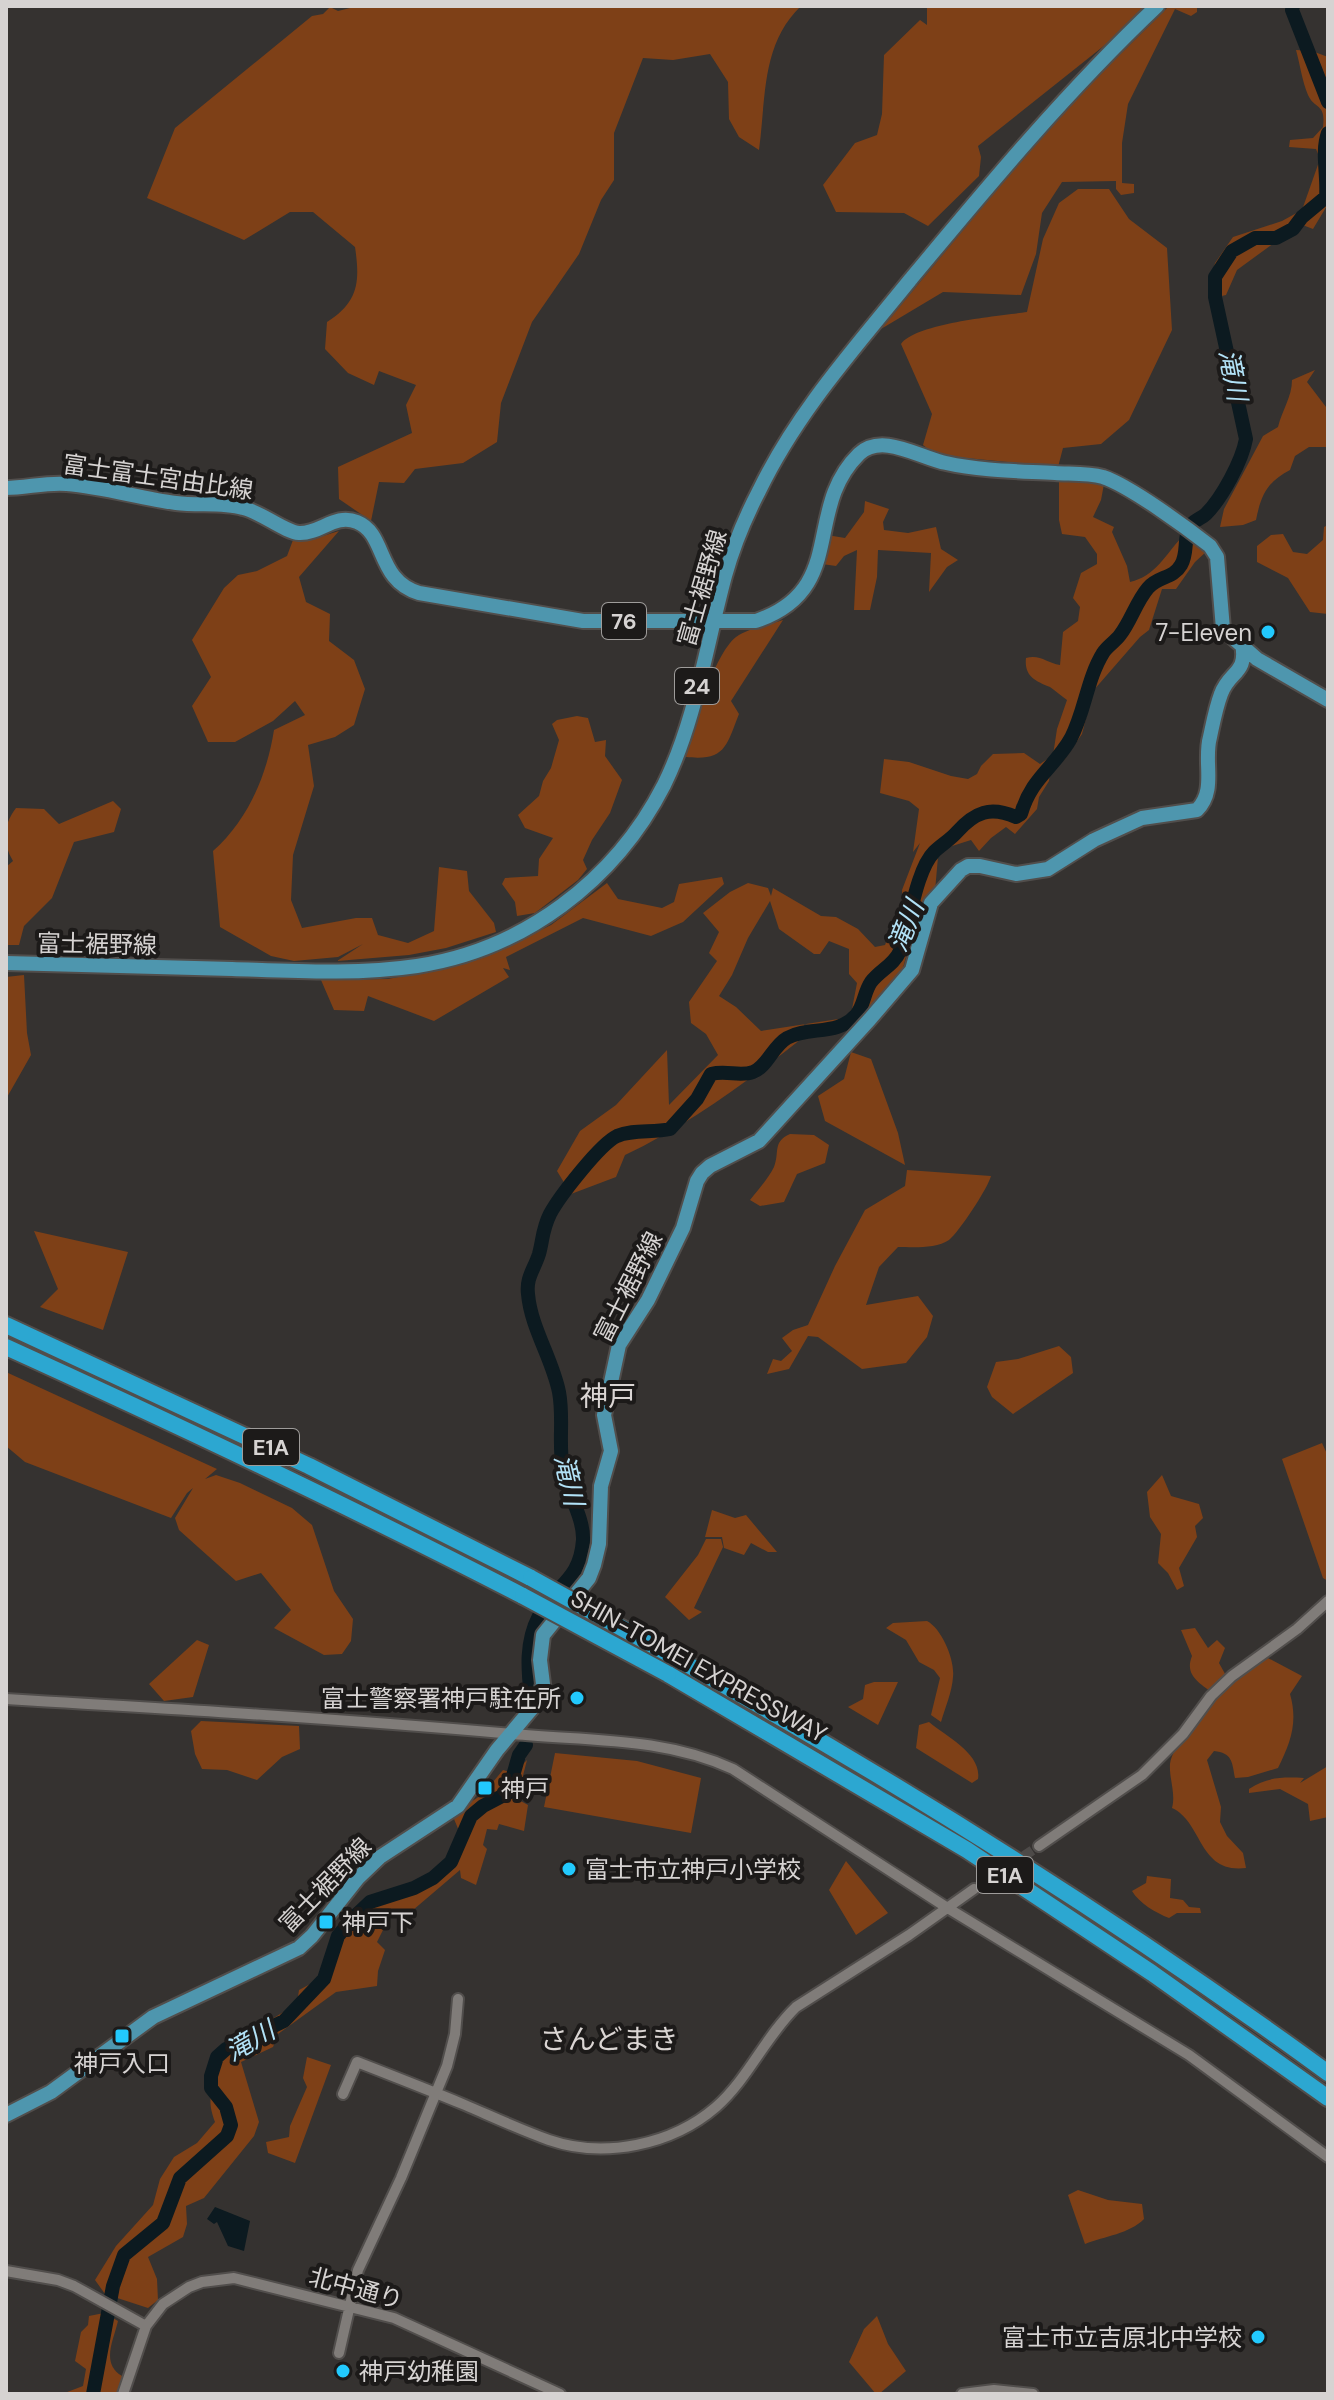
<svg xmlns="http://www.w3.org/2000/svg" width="1334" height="2400" viewBox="0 0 1334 2400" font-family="'DM Sans','Noto Sans JP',sans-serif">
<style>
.green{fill:#7e4017;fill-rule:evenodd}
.water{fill:#0c1a20}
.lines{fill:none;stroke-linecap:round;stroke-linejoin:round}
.river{stroke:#0c1a20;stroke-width:14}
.minor-tunnel{stroke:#4d4a48;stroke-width:10;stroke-dasharray:10 5;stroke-linecap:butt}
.minor-casing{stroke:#514e4c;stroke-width:14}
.major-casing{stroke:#514e4c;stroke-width:18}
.highway-casing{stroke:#514e4c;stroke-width:20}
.minor{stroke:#807c79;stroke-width:10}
.major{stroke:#4e96ae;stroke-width:14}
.highway{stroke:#2ca7d1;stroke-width:16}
.highway-bridge-casing{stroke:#514e4c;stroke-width:20;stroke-linecap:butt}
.highway-bridge{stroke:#2ca7d1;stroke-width:16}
.poi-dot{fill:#22c9fd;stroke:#1c1a19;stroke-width:3}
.labels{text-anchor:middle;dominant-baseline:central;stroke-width:8;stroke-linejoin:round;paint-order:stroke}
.shield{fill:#1c1a19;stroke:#9e9c9a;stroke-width:2}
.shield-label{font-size:22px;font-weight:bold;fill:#d6d3d2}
.street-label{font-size:24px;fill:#d6d3d2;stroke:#1c1a19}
.poi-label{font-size:24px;fill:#d6d3d2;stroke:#1c1a19;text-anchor:start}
.water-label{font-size:26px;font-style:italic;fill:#b2e2f7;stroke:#1c1a19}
.quarter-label{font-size:28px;fill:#dad5d3;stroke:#1c1a19}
</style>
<rect width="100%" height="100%" fill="#353230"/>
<path class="green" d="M358 6H801C761 44 766 99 759 150L739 137 729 119 728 82 710 54 673 60 643 58 614 133V180L601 200 579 254 532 322 501 403 497 442 463 463 415 469 404 483 379 482 371 521 339 499 338 467 412 433 406 405 416 385 379 371 374 385 348 373 325 349 327 322C359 302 360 281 355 247L313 212H290L244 240 147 198 175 128 312 16 323 14 330 7 338 11Z
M927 6H1154L978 146 981 157 979 176 928 226 904 213 836 212 823 185 855 143 877 135 882 114 884 55 920 20 927 25Z
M1169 6H1197V12L1191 16 1175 9 1128 104 1122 143V183L1134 184V193L1121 195 1116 189V181L1062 182 1042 213 1036 254 1021 295 943 292 881 329 1011 172 1085 89Z
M1296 50 1312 51 1328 57V204L1313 229 1300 224 1237 270 1226 295 1213 298 1208 292 1215 263 1233 237 1282 221 1302 210 1320 159 1316 149 1289 147 1290 140 1313 138 1323 127C1326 103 1315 110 1308 95 1302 81 1300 64 1296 50Z
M1078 189H1109L1129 219 1167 248 1172 330 1129 420 1101 444 1063 448 1058 467 935 455 923 445 932 414 901 344C916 323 999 316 1027 312L1043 239 1059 203Z
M1315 370 1307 382 1326 407 1328 447H1309L1295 456 1290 470C1267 482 1261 495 1256 520L1243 525 1220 527 1224 509 1263 436 1278 427C1282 410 1292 397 1292 380Z
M1059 480H1083L1104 484 1101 500 1093 517 1114 527 1112 532 1127 566 1130 582C1156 576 1165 555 1182 537L1198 543 1207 551 1195 562 1176 589H1162L1149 630 1140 637 1093 691 1082 734 1065 759 1050 772 1049 781 1039 797 1037 809 1015 834 1006 827 991 838 979 851 971 840 949 847 938 857 935 891 913 931 903 968 862 1019 846 1030 804 1024 805 1036C748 1081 690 1124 625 1155L616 1177 571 1194 557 1171 580 1131 616 1105 667 1050 669 1105 718 1055 706 1034 691 1023 689 1002 717 961 709 953 719 932 703 913 730 892 748 883 768 888 771 896 773 888 821 916 836 917 858 929 875 947 885 945 891 930 904 927 902 890 920 843 913 852 919 809 909 801 880 793 884 759 909 762 951 776 968 779 977 774 981 766 993 754 1024 753 1040 764 1053 755 1057 729 1067 700C1061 696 1056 691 1050 687 1035 681 1024 676 1026 658 1040 654 1047 663 1060 665L1063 632 1078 621 1080 607 1073 598 1081 573 1097 564V554L1085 537 1062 534 1059 520ZM770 901 779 929 814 954H820L829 941 849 949V974L857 983 852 1009 845 1018 761 1031 736 1007 719 996 732 975 748 938Z
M865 501 889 509 883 522 884 530 908 533 936 527 941 549 958 560 947 567 929 592 931 553 878 550 877 577 870 610H854L857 550 844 556 836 566 822 564 827 535 845 538 864 512Z
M1328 525V614L1310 612 1288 578 1257 562V546L1271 535 1283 534 1293 552 1307 554 1323 540 1324 527Z
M339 531 299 577 306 602 330 614 329 641 354 660 365 689 354 725 335 737 308 745 314 786 293 855 291 900 302 928 356 918H372L378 935 408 943 434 931 439 867 467 871 469 891 494 923 496 932 446 948 409 955 337 961 363 944 338 957 294 961 271 956 220 927 213 851C248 820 267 775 274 730L305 715 295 701 273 721 235 742H208L192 706 211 677 192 640 224 588 238 575 257 571 287 556 293 540 313 539Z
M783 620 731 701 739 714C726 747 725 761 686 757 692 729 714 654 736 637 749 628 769 625 783 620Z
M577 716 588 718 595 742 606 740 605 756 622 780 610 813 592 840 583 860 587 869 578 880 535 913 517 916 515 902 502 884 505 878 538 876 539 859 553 838 525 828 518 815 539 796 543 781 551 768 559 740 552 724 557 720Z
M113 801 121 809 114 832 74 842 52 898 24 926 19 945H6V867L13 861C2 843 3 825 16 808L44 809 59 824Z
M722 877 724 884 683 922 651 936 583 918 506 957 510 970 503 968 509 977 434 1021 368 996 364 1011 334 1010 321 980 388 979 443 968 498 951 551 925 607 883 618 899 662 908 674 902 679 884Z
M24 975 27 1033 31 1055 6 1099V977Z
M851 1052 871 1059 898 1133 905 1165 825 1121 818 1096 844 1079Z
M790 1134 814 1135 829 1145 825 1163 797 1174 784 1202 760 1206 750 1200C758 1190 768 1179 774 1167 780 1152 772 1142 790 1134Z
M907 1170 991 1176C988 1188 959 1232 949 1240 936 1249 913 1247 898 1247L879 1267 866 1305 918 1296 933 1316 927 1337 906 1363 862 1369 818 1337 808 1336 789 1369 767 1374 773 1359 781 1361 792 1351 782 1338 793 1330 808 1325 835 1266 865 1210 905 1186Z
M34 1231 128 1252 103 1330 40 1307 58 1289Z
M1059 1346 1071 1357 1073 1373 1013 1414 992 1397 987 1387 996 1362 1018 1359Z
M6 1372 217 1469 205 1479 216 1475 240 1483 292 1508 312 1525 334 1591 353 1619 351 1641 342 1654 324 1655 274 1628 291 1610 261 1573 236 1581 179 1530 175 1518 193 1488 187 1493 171 1518 25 1462 6 1446Z
M1322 1443 1328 1456V1581L1323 1578 1282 1459Z
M1162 1475 1171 1496 1199 1504 1203 1518 1195 1526 1197 1537 1179 1568 1184 1586 1177 1590 1168 1573 1158 1563 1161 1534 1150 1517 1147 1492Z
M712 1510 735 1518 746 1515 777 1552H768L751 1543 744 1555 724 1548 722 1537H705Z
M706 1539H721L723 1547 694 1608 702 1612 689 1620 665 1597 698 1555Z
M927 1621C942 1629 955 1660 953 1677 952 1692 945 1708 941 1722L931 1715 940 1678 934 1670 919 1662 906 1640 886 1628 893 1623Z
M1195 1628 1208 1648 1217 1640 1225 1648 1219 1663 1229 1681 1266 1657 1302 1676 1290 1694C1298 1722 1291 1742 1278 1768L1248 1777 1235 1778C1232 1761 1232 1753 1214 1751L1207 1760 1221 1807 1220 1822 1227 1836 1243 1853 1246 1868C1198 1874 1203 1822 1172 1808 1176 1793 1169 1779 1170 1764 1172 1745 1204 1711 1215 1695 1200 1683 1184 1676 1192 1656L1181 1630Z
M197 1640 209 1645 193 1697 164 1701 149 1684Z
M874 1682H898L878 1725 848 1707 863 1699 865 1685Z
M201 1721 299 1726 300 1749 282 1757 257 1780 227 1770 202 1769 195 1754 191 1731Z
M929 1722C947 1737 982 1754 978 1779L972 1783 916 1748 919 1725Z
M555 1753 637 1761 701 1778 691 1833 544 1807Z
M527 1760 517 1799 528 1805 524 1831 499 1824 497 1830 487 1829 483 1845 487 1849 476 1885 461 1878 460 1870 406 1916 391 1914 377 1942 385 1950 378 1971 377 1986 336 1992 278 2034 273 2047 241 2062 259 2122 254 2136 204 2198 186 2206 187 2224 183 2237 148 2257 157 2279 158 2300 148 2308 105 2294 95 2280 116 2246 153 2205 160 2179 174 2157 197 2143 215 2122C208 2103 210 2098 215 2079 227 2038 265 2026 297 2003L299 1990 331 1973 336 1952 346 1930 372 1904 445 1865 459 1831 454 1819 457 1811 483 1794 503 1770 514 1773Z
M1328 1766V1817L1310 1821 1308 1804 1280 1789 1249 1793V1789C1267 1777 1282 1777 1304 1778L1300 1783Z
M846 1861 888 1913 856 1935 829 1890Z
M1147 1876 1171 1879 1170 1898 1183 1900 1189 1907 1200 1908 1201 1913H1177L1169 1918C1156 1913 1139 1903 1132 1891L1146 1883Z
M307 2057 331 2065 295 2163 268 2153 266 2142 289 2137 290 2126 307 2087 303 2078Z
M1078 2190 1108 2200 1142 2204 1144 2219C1129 2234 1105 2236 1085 2244L1068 2195Z
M104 2313 118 2321C113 2342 101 2363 122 2376L120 2394H62L83 2386 86 2369 75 2361 81 2332 88 2325 89 2316Z
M877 2316 888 2344 906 2371 879 2394H876L849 2362 864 2329Z"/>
<path class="water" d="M215 2207 250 2221 244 2251 228 2246 217 2222 214 2224 207 2219Z"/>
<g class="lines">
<path class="river" d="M1293 6 1292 10 1328 102
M531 1699C528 1670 525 1643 539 1616 555 1584 580 1582 583 1540 584 1517 567 1493 563 1470 558 1444 564 1418 559 1392 552 1358 531 1328 528 1294 526 1277 534 1270 539 1254 543 1240 542 1230 550 1214 559 1197 600 1144 617 1136 633 1129 653 1133 670 1129L697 1099 711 1074C727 1070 740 1077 753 1072 767 1067 773 1046 787 1038 809 1026 838 1036 856 1015 864 1006 864 992 871 982 880 970 894 965 900 951 909 926 916 870 934 852 941 845 950 840 957 832 975 812 990 806 1016 817L1021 814C1031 778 1055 767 1071 738 1085 711 1087 679 1103 653 1107 646 1115 642 1120 635 1131 621 1136 602 1148 588 1158 576 1173 579 1181 565 1189 552 1182 537 1192 524 1195 520 1202 518 1206 514 1222 498 1242 461 1246 439L1215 297V277L1232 251 1255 238H1276L1293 229 1302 217 1326 197C1328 177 1321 152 1328 133
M93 2394 113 2286 124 2255 163 2223 180 2178 227 2136 231 2125 226 2107 211 2088V2076L217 2057 226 2049 284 2021 324 1979 338 1936 353 1918 370 1902 414 1888 433 1878 451 1862 471 1816 483 1806 508 1793 519 1755 526 1745"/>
<path class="minor-tunnel" d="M974 1889 1039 1846"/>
<g class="minor-casing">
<path id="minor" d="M6 1699C175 1709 344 1719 513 1734 588 1741 663 1737 733 1769L946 1907 1189 2055 1328 2157
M1039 1846 1142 1775 1183 1734 1211 1696 1232 1676 1297 1629 1328 1601
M343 2094 357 2062C393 2076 429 2090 465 2105 493 2117 521 2130 549 2140 604 2159 672 2145 716 2107 748 2079 765 2037 796 2007L909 1935 974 1889
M6 2271 58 2280 74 2286 146 2326
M339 2353 358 2270 401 2178 447 2066 455 2034 458 1999
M123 2394 146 2326 163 2304 189 2287 202 2282 234 2278 394 2318 560 2394
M962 2394 994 2390 1033 2394"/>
</g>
<g class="major-casing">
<path id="major" d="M6 488C26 488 47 482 67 484 104 487 139 498 176 503 198 506 222 502 243 508 261 512 285 532 299 533 320 534 335 513 357 522 387 534 376 580 419 593L583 621H756C849 589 802 510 859 454 882 432 920 458 946 463 981 471 1019 471 1055 473 1070 474 1088 473 1103 477 1130 486 1187 528 1210 546L1217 557 1223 629 1257 659 1328 700
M6 963C81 965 157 967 232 969 293 971 356 975 417 966 523 950 615 881 664 785 696 720 706 646 725 576 733 547 745 518 759 491 797 412 855 348 910 280 989 185 1067 91 1157 6
M6 2115 51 2092 153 2017 299 1948 312 1936 358 1878 380 1857 458 1806 497 1750 539 1700 543 1684 540 1660 543 1635 589 1578 594 1565 599 1544 601 1486 611 1451 604 1415 619 1345 648 1300 683 1228 697 1181 702 1173 710 1166 759 1141 870 1019 912 970 931 903 961 870 968 866H980L1016 874 1048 869 1094 840 1142 818 1197 810C1217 790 1203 762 1210 737 1213 723 1216 707 1221 694 1229 671 1248 674 1242 644"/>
</g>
<g class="highway-casing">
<path id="highway" d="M6 1325 309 1466 531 1578
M6 1347C180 1426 353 1508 523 1596
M676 1658C901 1784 1120 1921 1328 2073
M668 1674 967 1850 1152 1973 1328 2098"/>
</g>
<use href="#minor" class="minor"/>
<use href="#major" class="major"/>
<use href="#highway" class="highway"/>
<g class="highway-bridge-casing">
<path id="highway-bridge" d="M531 1578 676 1658
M523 1596 668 1674"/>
</g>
<use href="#highway-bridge" class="highway-bridge"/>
</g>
<g class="poi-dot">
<circle cx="1268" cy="632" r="8"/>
<circle cx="577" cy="1698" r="8"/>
<rect x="477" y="1780" width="16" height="16" rx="4"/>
<circle cx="569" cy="1869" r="8"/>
<rect x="318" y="1914" width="16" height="16" rx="4"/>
<rect x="114" y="2028" width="16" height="16" rx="4"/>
<circle cx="1258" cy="2337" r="8"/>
<circle cx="343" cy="2371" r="8"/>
</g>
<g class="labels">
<g class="shield">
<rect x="602" y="603" width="44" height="36" rx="6"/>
<rect x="675" y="668" width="44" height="36" rx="6"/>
<rect x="243" y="1429" width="56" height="36" rx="6"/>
<rect x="977" y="1857" width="56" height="36" rx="6"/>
</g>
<g class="shield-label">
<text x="624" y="621">76</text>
<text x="697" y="686">24</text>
<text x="271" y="1447">E1A</text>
<text x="1005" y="1875">E1A</text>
</g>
<g class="street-label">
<text transform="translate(158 477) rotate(8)">富士富士宮由比線</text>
<text transform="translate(702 588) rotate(-74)">富士裾野線</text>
<text transform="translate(97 944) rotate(1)">富士裾野線</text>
<text transform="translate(628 1287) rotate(-63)">富士裾野線</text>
<text transform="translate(699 1666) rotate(29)">SHIN-TOMEI EXPRESSWAY</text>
<text transform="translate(325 1885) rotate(-46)">富士裾野線</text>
<text transform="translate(356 2288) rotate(15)">北中通り</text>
</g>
<g class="poi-label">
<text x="1252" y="632" text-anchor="end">7-Eleven</text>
<text x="561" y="1698" text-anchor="end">富士警察署神戸駐在所</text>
<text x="501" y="1788">神戸</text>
<text x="585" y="1869">富士市立神戸小学校</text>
<text x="342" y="1922">神戸下</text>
<text x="122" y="2063" text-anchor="middle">神戸入口</text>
<text x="1242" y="2337" text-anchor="end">富士市立吉原北中学校</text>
<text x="359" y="2371">神戸幼稚園</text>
</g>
<g class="water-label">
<text transform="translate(1233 375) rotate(79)">滝川</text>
<text transform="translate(906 926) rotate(-68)">滝川</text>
<text transform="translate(569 1480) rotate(77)">滝川</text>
<text transform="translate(250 2041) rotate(-30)">滝川</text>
</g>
<g class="quarter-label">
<text x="608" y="1396">神戸</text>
<text x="609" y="2039">さんどまき</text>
</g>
</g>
<rect width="1334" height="2400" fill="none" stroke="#d6d3d2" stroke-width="16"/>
</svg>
